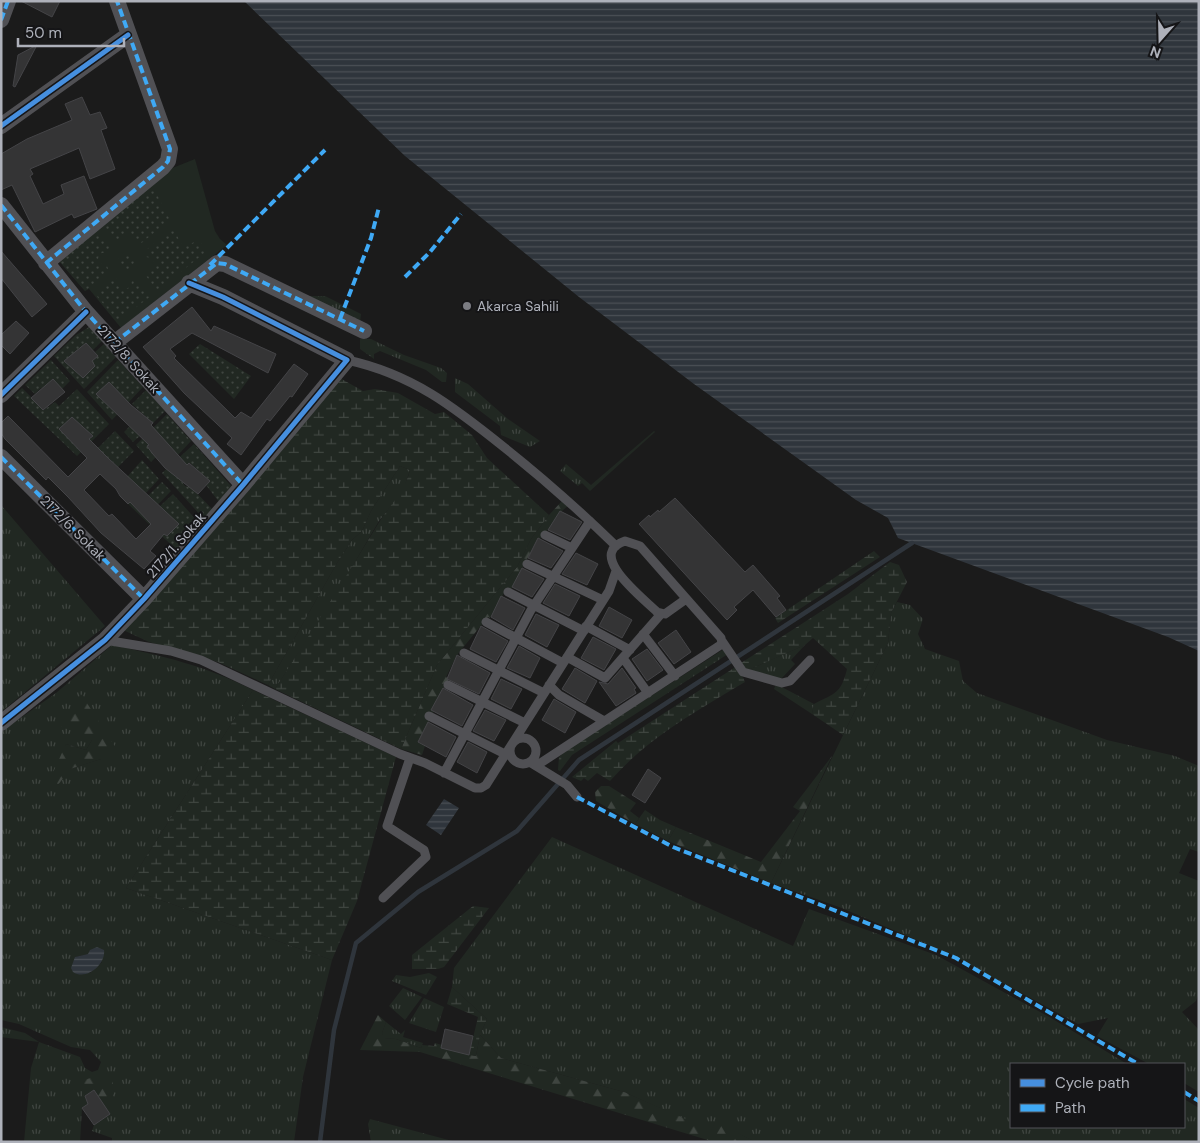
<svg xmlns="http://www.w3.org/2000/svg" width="1200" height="1143" viewBox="0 0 1200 1143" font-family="'DM Sans',sans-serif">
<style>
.grass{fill:url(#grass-tufts);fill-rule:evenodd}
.forest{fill:url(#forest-firs)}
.wetland{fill:url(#wetland-marsh)}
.park{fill:#212822}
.garden{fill:url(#garden-dots);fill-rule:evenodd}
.water{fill:url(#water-rules)}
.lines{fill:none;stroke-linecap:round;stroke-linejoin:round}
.stream{stroke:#2f353c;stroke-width:4.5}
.building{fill:#343435;stroke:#444447;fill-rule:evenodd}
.lane{stroke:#505054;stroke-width:9}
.street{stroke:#505054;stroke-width:16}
.quiet{stroke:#3fa9f5;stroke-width:4;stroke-dasharray:8 4;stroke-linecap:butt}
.cycleway-casing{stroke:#151517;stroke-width:8}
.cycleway{stroke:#468fdf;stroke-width:5}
.poi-dot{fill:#7b7c82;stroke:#151517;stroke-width:2}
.labels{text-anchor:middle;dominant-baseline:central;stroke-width:4;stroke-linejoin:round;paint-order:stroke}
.poi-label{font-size:14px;fill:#aeb1ba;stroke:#151517;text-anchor:start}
.street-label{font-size:14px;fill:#aeb1ba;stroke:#151517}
</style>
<defs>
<pattern id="grass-tufts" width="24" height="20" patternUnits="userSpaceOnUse" patternTransform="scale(1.25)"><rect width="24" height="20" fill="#212822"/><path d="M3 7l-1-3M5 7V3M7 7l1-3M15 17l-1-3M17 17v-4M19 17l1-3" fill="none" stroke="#3f4540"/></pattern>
<pattern id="forest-firs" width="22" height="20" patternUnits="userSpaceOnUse" patternTransform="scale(1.25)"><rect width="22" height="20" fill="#212822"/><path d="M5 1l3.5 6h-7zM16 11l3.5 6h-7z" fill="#3f4540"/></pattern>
<pattern id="wetland-marsh" width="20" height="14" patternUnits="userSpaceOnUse" patternTransform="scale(1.25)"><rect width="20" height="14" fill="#212822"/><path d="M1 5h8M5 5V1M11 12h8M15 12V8" fill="none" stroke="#3f4540"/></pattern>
<pattern id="garden-dots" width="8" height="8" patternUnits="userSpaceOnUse" patternTransform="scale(1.25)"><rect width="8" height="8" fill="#212822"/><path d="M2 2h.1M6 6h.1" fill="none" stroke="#3f4540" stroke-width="1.8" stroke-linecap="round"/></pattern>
<pattern id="water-rules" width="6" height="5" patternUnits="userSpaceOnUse" patternTransform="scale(1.25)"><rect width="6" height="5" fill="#2f353c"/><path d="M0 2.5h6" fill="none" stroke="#4b5056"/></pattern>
</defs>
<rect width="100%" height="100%" fill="#1b1b1b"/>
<path class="grass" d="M305 296H325L361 314 360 322Z
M360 339H371L404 355 441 368 447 373 446 382H442L426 370 380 351 374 354V359L360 349Z
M455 378 468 384 508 419 540 441 530 447 501 435 500 426 455 392Z
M654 431 655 432 590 491 582 483 578 486 560 471 566 464 591 485Z
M400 466 410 470 403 491 379 521 332 601 275 689 268 685 337 563 352 540 362 531 371 511Z
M1 505 105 626 1 712Z
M897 602 910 605 923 619 918 634 925 649 959 661 963 681 977 693 1107 740 1175 756 1199 766 1197 786 1199 852 1190 849 1179 873 1199 881V993L1196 1001 1182 1012 1199 1030V1092L1184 1083V1064H1149L1097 1036 1108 1018 1078 1024 950 954 839 907 771 883 888 643 891 613Z
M112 645C162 656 207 666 253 690L126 888 332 960 303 1077 294 1142H112V1138L92 1131 94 1125 110 1114 104 1106 107 1073 85 1096 88 1104 82 1108 80 1142H24L31 1068 39 1042 1 1037V1027L25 1033 39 1042 80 1057 85 1068 92 1072 98 1070 101 1062 90 1050 71 1047 19 1024 1 1020V732L56 693ZM92 740 101 759 69 769 58 785 66 744 86 750ZM88 954 102 962 90 973 75 957Z
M805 645 791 660 795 664 781 679 748 670Z
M776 684 814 704 812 714 774 689Z
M645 810 660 820 676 827 668 841 635 824Z
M552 837 793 946 809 909 936 955 1051 1018 1127 1064H1011V1127H1184V1099L1199 1108V1142H756L715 1123 711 1131 624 1092 501 1058 480 1035 487 1019 452 987 454 968Z
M429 973 437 977 426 995 392 981 396 975 410 977Z
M403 988 422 997 405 1020 389 1006Z
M424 998 444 1007 436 1032 409 1023Z
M386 1022 401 1034 405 1030 403 1037 423 1043 421 1048 396 1039 383 1038 382 1033Z
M370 1119 456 1142H371L368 1124Z"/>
<path class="forest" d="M562 501 568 506C556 514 551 528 540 539L538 538 511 590 507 588 490 618 488 617 457 655 446 677 449 679 431 710 434 711 418 742 425 746 422 755 401 749 437 665 517 567 531 539 549 515Z
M81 694 116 748 101 759 70 769 58 785 51 777 66 744 86 750 92 740 61 726Z
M832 756 771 883 668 841 676 827 761 862 800 811 793 807Z
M601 786H609L636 803 630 811 639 818 635 824 596 801 595 792Z
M378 1015 386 1022 382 1033 384 1038 396 1039 421 1048 422 1045 434 1046 435 1043 442 1045 441 1048 476 1056 480 1035 501 1058 624 1092 711 1130 715 1122 756 1142H714L420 1052 360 1050Z
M107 1073 113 1080V1098L104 1106 94 1090 83 1098 84 1080Z"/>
<path class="wetland" d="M338 377 363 391 375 389 398 393 435 414 444 412 472 435 487 458 549 515 531 539 517 567 437 665 401 749 275 689C310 634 344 580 378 524 390 504 404 494 410 470L400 466 371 511 362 531 352 540 337 563 268 685 218 662 149 642 123 630Z
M874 551 880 557 778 623 775 618Z
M890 562 899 565 907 582 891 613 888 643 843 735 812 714 814 704C835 693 841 694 847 669L813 638 805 645 746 671 741 663 848 594Z
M724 649 728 654 572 755 560 771 558 770 559 757 564 752Z
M737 666 745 682C695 712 649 737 610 781L597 773 588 781 584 778 581 781 572 777 616 741 618 743Z
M253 690 396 757 357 901 332 960 126 888Z
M473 906 489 908 444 967 438 969H412V955Z
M452 987 487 1019 480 1035 476 1056 469 1055 478 1017 447 1004Z"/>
<path class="park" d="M195 159 215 231 220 239 227 245 121 328 89 289 85 291 59 261 165 171Z"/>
<path class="garden" d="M151 183 170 220 139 245 128 233 123 235 120 242 117 243 102 225Z
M173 228 183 247 199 240 207 251 157 291 144 273 145 270 153 269 155 264 152 258 146 257 145 251Z
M96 230 111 248 108 252 102 253 98 258 100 263 107 266 109 271 85 291 59 261Z
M118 262a8 8 0 1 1 16 0a8 8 0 1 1-16 0Z
M114 277 118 280V286L124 290 130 287 132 281 137 279 151 296 118 321 94 293Z
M89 327 102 341 93 350 86 343 76 352 92 361 98 356 95 352 104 344 116 357 84 389 54 356 76 335Z
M200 344 251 376 234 399 189 354Z
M51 360 70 381 62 389 41 388 35 394 25 385Z
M118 360 143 387 112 420 87 392Z
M22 388 44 410 55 402 59 406 77 389 109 424 77 456 14 396ZM83 426 92 436 80 448 69 439Z
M146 390 165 411 153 423 132 404Z
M167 414 191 441 178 455 168 445 151 462 136 445Z
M130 426 141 435 133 442 124 432Z
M115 431 134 451 118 467 98 448Z
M194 444 232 487 219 502 206 485 210 481 190 463 177 474 185 486 192 488 212 509 204 519 162 473Z
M142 460 159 479 146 493 127 477Z
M162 482 171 491 145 518 151 524 150 525 124 500 130 502 136 508Z
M173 494 200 524 177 550 154 529 161 531 167 536 178 524 159 507Z"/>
<path class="water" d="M244 1H1199V651L1168 637 898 538 888 518 856 500 694 384 579 297 405 156Z
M444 799 459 808 441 835 426 825Z
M97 947 104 950C106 965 86 981 73 972L71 968 75 957 88 954 90 950Z"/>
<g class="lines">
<path class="stream" d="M320 1142 334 1030 356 943 418 892 517 831 579 760 912 543"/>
</g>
<path class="building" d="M21 1H60L52 17Z
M37 45 15 87 13 86 18 55Z
M82 97 90 115 100 112 107 128 101 130 115 169 90 179 79 148 30 169 33 174 30 176 43 204 64 194 61 185 84 176 97 209 74 218 72 214 35 232 12 185 1 190V154L27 139 72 120 65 104Z
M1 251 47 304 32 317 1 278Z
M192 307 211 331 214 326 276 354 268 373 192 333 170 349 176 356 174 358 235 418 241 412 251 418 294 364 308 374 292 397 290 396 270 421 267 419 241 455 227 444 232 438 184 393 143 347Z
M16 321 29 333 10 354 1 345V335Z
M86 343 98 356 92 361 95 366 83 378 64 361Z
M53 379 65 392 43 410 31 398Z
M109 382 131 405 153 423 151 425 187 465 189 463 210 481 198 494 165 468 152 453 147 446 149 445 96 394Z
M8 416 68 477 87 458 59 429 72 417 93 436 89 439 108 458 179 524 167 536 164 534 150 551 156 556 144 569 101 533 68 497 48 477 46 480 5 439 1 433V423ZM100 474 116 489 120 496 128 504 130 502 151 524 136 539 112 514 109 516 84 490Z
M675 498 745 572 753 565 780 596 777 598 786 610 776 617 753 590 734 607 737 610 727 620 639 524 649 515 650 517 658 510 659 512Z
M560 511 582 522 570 540 548 530Z
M538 538 563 551 551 568 528 558Z
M576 553 598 564 587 585 562 574Z
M522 568 544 579 532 597 512 587Z
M555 584 580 596 569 616 543 603Z
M501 596 525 608 513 630 491 617Z
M609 607 632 620 622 638 599 626Z
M536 614 559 625 547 647 525 635Z
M481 626 508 641 496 662 470 649Z
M676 630 691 652 674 664 658 643Z
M593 637 616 649 604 670 581 658Z
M519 646 540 658 530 678 507 668Z
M647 649 663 670 647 681 632 659Z
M457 655 490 673 479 694 447 679Z
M575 668 597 681 585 703 562 689Z
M622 668 636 688 634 689 636 693 616 706 599 682 608 684Z
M501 679 522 689 511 709 491 699Z
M443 688 473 705 462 726 431 710Z
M554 699 576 712 565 733 542 720Z
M485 710 506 720 494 741 473 731Z
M428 722 456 737 446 757 418 742Z
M468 742 487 752 477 773 457 762Z
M648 769 661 778 645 803 632 795Z
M445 1029 473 1036 469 1055 441 1048Z
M94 1090 110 1114 94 1125 82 1108 88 1104 85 1096Z"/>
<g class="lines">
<path class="lane" d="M347 360C412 374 454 407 505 448 544 479 580 511 616 546
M545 535 572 548
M527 564 603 600
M508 592 584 631
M486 622 563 663
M586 626 630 650
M643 634 675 676
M105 640 171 651 201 660 400 754 425 763 475 788H481L486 785 609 591 616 571
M722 641 743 672 782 683 790 681 810 660
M464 653 544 693
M567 657 605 678 661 614
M623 658 648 693
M448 685 525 723
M549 685 559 695 604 721
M429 716 505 754
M510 751a13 13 0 1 1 26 0a13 13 0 1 1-26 0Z
M531 763 567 785 577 797
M536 766 722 644 721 638 640 546 625 541C585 554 643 598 657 612L665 614 686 599
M444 773 531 610 590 521
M383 898 426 857 424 850 387 826 410 758"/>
<path class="street" d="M1 20 8 1
M1 126 128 35
M1 205 86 312 243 485
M46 263 163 167 168 161 170 149 117 1
M114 343 217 263 225 264 364 331
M1 395 86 312
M1 457 144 599
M1 723 105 640 144 599 243 485 347 360 223 297 189 283"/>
<path class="quiet" d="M1 20 8 1
M1 205 86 312 243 485
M46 263 163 167 168 161 170 149 117 1
M210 265 325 150
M405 277 430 252 461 214
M340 319 371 238 379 207
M114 343 217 263 225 264 364 331
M1 457 144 599
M577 797 673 847 956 958 1138 1064
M1184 1092 1199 1101"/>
<g class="cycleway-casing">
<path id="cycleway" d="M1 126 128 35
M1 395 86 312
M1 723 105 640 144 599 243 485 347 360 223 297 189 283"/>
</g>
<use href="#cycleway" class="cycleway"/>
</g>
<circle class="poi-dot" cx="467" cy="306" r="5"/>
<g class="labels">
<g class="poi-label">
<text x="477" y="306">Akarca Sahili</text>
</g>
<g class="street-label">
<text transform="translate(129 359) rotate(48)">2172/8. Sokak</text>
<text transform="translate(73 528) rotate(45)">2172/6. Sokak</text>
<text transform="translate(176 545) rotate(-49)">2172/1. Sokak</text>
</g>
</g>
<rect width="1200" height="1143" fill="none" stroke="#aeb1ba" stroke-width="5"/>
<rect x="1010" y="1063" width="175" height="65" fill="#151517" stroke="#525358"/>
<rect x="1020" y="1079" width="25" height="8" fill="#468fdf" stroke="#525358"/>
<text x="1055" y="1088" font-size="15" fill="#aeb1ba">Cycle path</text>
<rect x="1020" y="1104" width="25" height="8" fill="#3fa9f5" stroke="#525358"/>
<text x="1055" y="1113" font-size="15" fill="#aeb1ba">Path</text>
<g transform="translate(1160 40) rotate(200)" stroke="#151517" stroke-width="4" paint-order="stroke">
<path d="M0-4L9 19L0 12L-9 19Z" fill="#aeb1ba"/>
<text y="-8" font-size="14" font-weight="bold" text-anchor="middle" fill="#aeb1ba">N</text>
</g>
<path d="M18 38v8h106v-8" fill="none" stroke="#aeb1ba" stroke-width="2.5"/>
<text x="25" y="38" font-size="15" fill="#aeb1ba" stroke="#151517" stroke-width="4" paint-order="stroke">50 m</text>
</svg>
